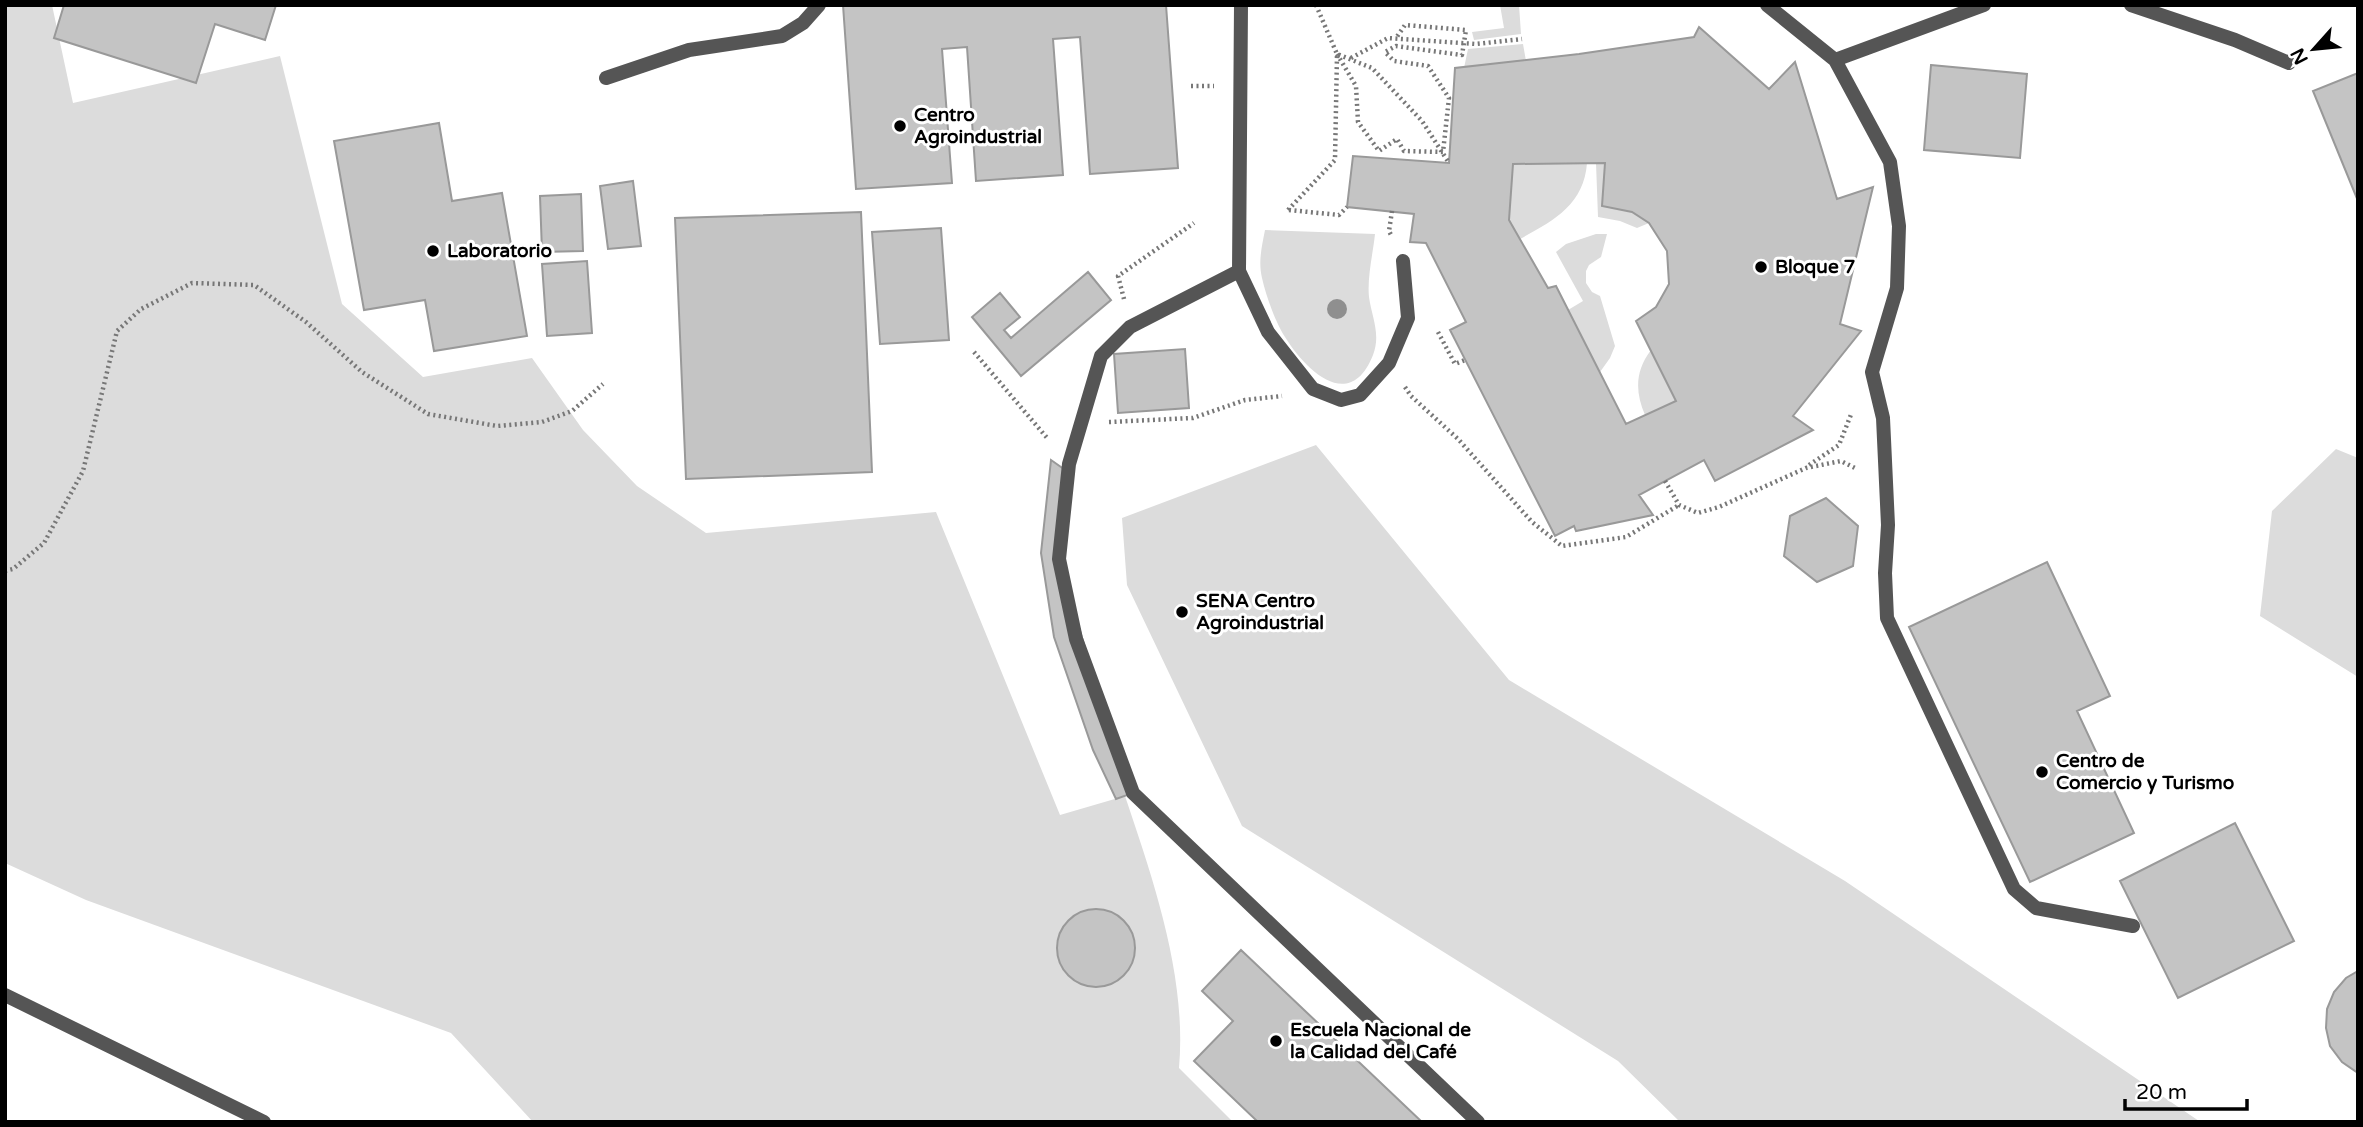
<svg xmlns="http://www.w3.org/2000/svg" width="2363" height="1127" viewBox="0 0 2363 1127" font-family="'Varela Round',sans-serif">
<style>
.green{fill:#dcdcdc}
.building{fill:#c4c4c4;stroke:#999;stroke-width:2;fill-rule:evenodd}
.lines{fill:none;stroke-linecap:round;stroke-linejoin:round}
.path{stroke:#777;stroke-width:4.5;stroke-dasharray:2 3.5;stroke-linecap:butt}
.lane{stroke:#555;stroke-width:14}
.street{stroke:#555;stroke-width:14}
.tree{fill:#8f8f8f}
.poi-dot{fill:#000;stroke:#fff;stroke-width:2.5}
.labels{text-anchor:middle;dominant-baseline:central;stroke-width:6;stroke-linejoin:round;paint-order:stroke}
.poi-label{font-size:19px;font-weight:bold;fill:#000;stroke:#fff;text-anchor:start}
</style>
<rect width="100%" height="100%" fill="#fff"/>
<path class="green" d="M5 5H52L73 103 280 56 342 304 423 377 532 358 583 430 637 486 706 533 936 512 1060 815 1125 796C1154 882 1187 977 1179 1068L1233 1122H533L451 1033 86 900 5 863Z
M1500 5H1519L1521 34 1474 40 1472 32 1504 28Z
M1523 44 1526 61 1464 68 1468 49Z
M1587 163C1584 205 1553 221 1520 239L1509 220 1513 164Z
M1596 163H1605L1602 206 1632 212 1649 223 1637 228 1620 221 1598 217Z
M1265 230 1375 234C1373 253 1367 278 1369 297 1372 318 1381 334 1373 355 1350 413 1306 371 1285 337 1275 321 1266 296 1262 278 1258 261 1262 246 1265 230Z
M1596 234H1607L1601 257 1589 265 1586 271V283L1592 292 1600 296 1615 346 1610 358 1600 372 1568 310 1583 301 1556 252 1566 244Z
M1651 350 1676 401 1645 415C1635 392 1635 371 1651 350Z
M1316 445 1509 680 1845 881 2199 1121 2213 1122H1680L1618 1061 1242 826 1127 585 1122 518Z
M2336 449 2358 458V677L2260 616 2272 511Z"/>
<path class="building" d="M64 5H276L265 40 215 24 196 83 54 38Z
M843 5H1166L1178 168 1090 174 1080 37 1053 39 1063 175 976 181 967 47 942 49 952 183 856 189Z
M1699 27 1769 89 1795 62 1837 199 1873 187 1840 324 1861 331 1793 416 1813 430 1715 481 1704 460 1639 495 1653 515 1576 531 1574 526 1555 536 1450 330 1466 322 1426 243 1410 242 1414 214 1347 207 1353 156 1449 163 1455 68 1579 54 1694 37ZM1605 163 1602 206 1632 212 1649 223 1667 251 1669 284 1656 307 1636 321 1676 401 1626 424 1556 286 1548 288 1509 220 1513 164Z
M1931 65 2027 74 2020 158 1924 150Z
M2358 73V201L2313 91Z
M439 123 452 201 502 193 527 336 434 351 425 300 364 310 334 141Z
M633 181 641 246 608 249 600 186Z
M581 194 583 251 542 252 540 196Z
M861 212 872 472 686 479 675 218Z
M941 228 949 340 880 344 872 232Z
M587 261 592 333 547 336 542 264Z
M1088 272 1111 300 1021 376 972 317 1000 293 1020 317 1004 330 1011 338Z
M1185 349 1189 408 1118 413 1114 354Z
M1051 460 1068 472 1059 559 1114 747 1133 793 1116 799 1093 750 1054 637 1041 553Z
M1826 498 1858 526 1853 566 1817 582 1784 556 1790 516Z
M2047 562 2110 696 2077 711 2134 833 2030 882 1909 627Z
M2235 823 2294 941 2178 998 2120 881Z
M1057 948a39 39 0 1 1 78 0a39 39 0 1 1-78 0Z
M1241 950 1422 1122H1258L1194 1061 1233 1021 1202 991Z
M2358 971V1073L2342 1062 2330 1046 2326 1028 2327 1009 2334 992 2346 978Z"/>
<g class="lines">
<path class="path" d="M1316 5 1337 54 1372 68 1422 121 1449 163
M1337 54 1356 86 1358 122 1379 151 1397 139 1404 151 1443 152 1449 98 1428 66 1394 61 1385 52 1396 46 1462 55 1466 30 1405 25 1396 38
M1351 58 1388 38 1476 44 1522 39
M1191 86H1214
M1288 210 1335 160 1337 55
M1289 210 1339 215 1347 207
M1392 211 1389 231 1392 237
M1124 299 1118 276 1194 223
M1438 332 1455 364 1465 360
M974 352 1048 439
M1405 387 1411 396 1458 439 1532 522 1562 546 1626 537 1679 505
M1109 422 1193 418 1245 400 1282 396
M1809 465 1839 445 1852 412
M1665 481 1679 505 1698 513 1719 507 1806 468 1841 461 1857 469
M5 571 13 569 44 543 83 471 117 331 141 309 192 283 254 285 306 322 362 372 428 414 497 426 542 422 572 411 603 384"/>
<path class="lane" d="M1241 5 1239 271 1268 332 1313 389 1341 400 1360 395 1389 363 1408 318 1403 261
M1767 5 1835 60 1890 162 1899 226 1897 288 1872 372 1883 418 1888 525 1885 573 1887 618 2014 889 2036 908 2133 926
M2131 5 2235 40 2289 63
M1835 60 1984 5
M606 78 689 50 782 36 803 23 819 5
M1239 271 1130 327 1101 356 1069 464 1059 559 1076 639 1133 793 1478 1122"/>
<path class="street" d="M5 995 264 1122"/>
</g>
<circle class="tree" cx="1337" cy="309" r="10"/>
<g class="poi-dot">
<circle cx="900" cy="126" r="7"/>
<circle cx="433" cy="251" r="7"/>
<circle cx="1761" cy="267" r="7"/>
<circle cx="1182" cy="612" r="7"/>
<circle cx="2042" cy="772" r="7"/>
<circle cx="1276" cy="1041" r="7"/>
</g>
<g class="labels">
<g class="poi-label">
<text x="914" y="115">Centro<tspan x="914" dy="22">Agroindustrial</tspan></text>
<text x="447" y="251">Laboratorio</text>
<text x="1775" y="267">Bloque 7</text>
<text x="1196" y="601">SENA Centro<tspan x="1196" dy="22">Agroindustrial</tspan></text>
<text x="2056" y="761">Centro de<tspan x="2056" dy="22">Comercio y Turismo</tspan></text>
<text x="1290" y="1030">Escuela Nacional de<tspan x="1290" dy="22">la Calidad del Café</tspan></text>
</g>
</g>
<rect width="2363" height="1127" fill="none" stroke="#000000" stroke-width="14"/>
<g transform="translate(2314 49) rotate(243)" stroke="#ffffff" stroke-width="5" paint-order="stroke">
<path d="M0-5L12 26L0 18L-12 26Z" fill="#000000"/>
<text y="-10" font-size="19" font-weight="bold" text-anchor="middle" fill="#000000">N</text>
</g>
<path d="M2125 1099v10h122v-10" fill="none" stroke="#000000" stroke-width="3.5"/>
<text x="2136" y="1099" font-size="21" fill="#000000" stroke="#ffffff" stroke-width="5" paint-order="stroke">20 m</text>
</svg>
